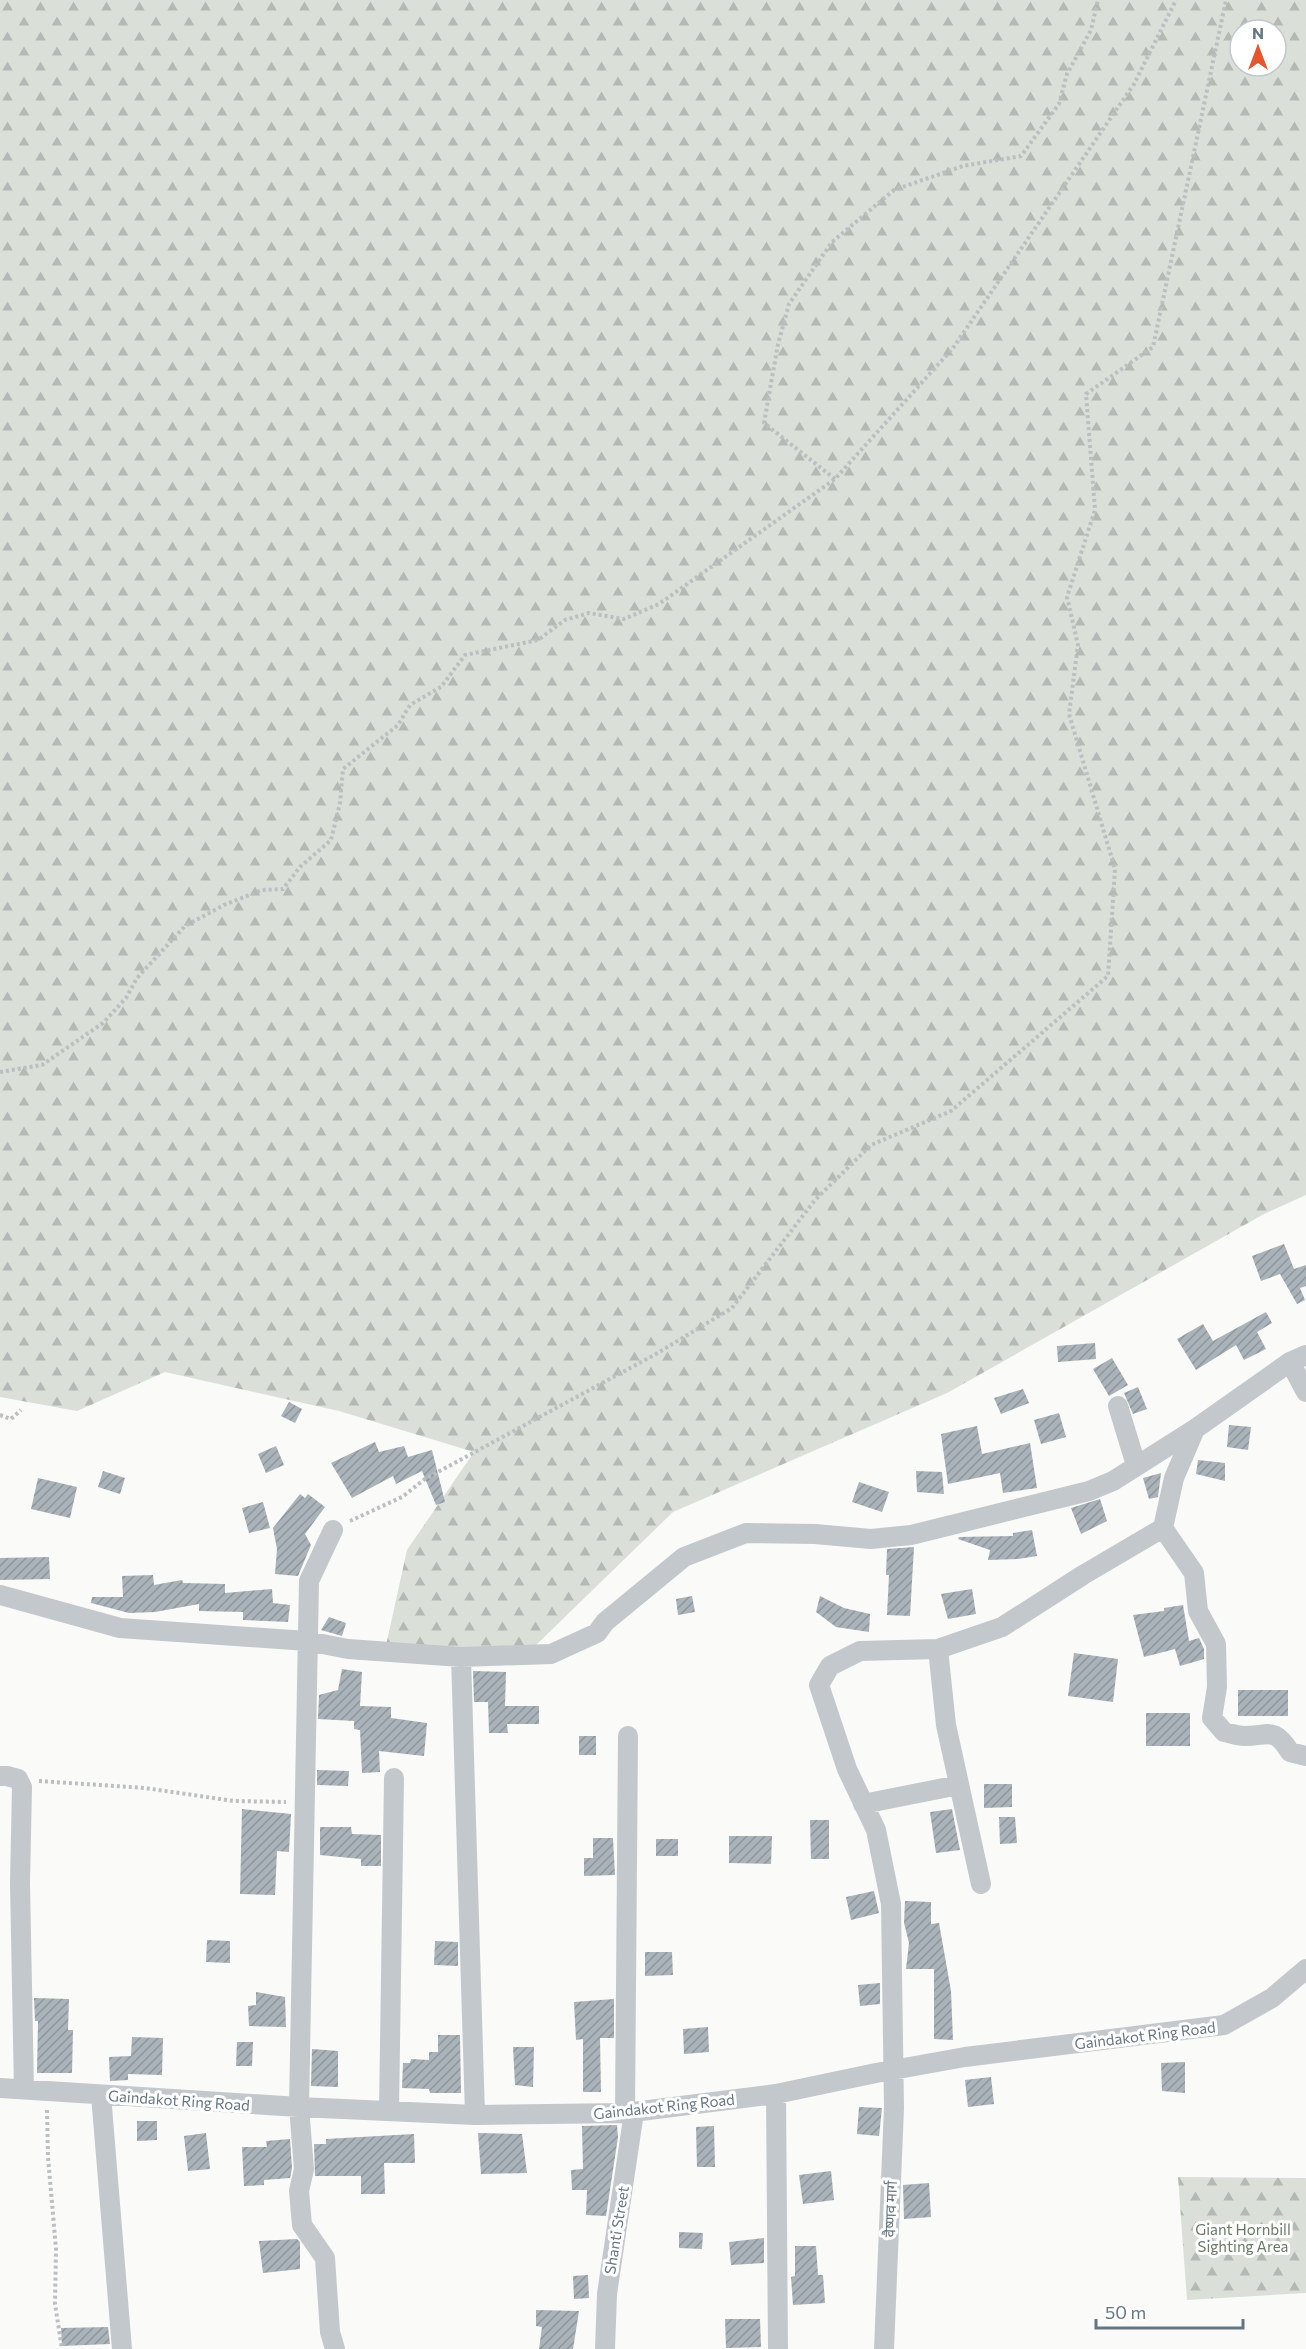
<svg xmlns="http://www.w3.org/2000/svg" width="1306" height="2349" viewBox="0 0 1306 2349" font-family="Commissioner,'Noto Sans Devanagari',sans-serif">
<style>
.forest{fill:url(#forest-firs);fill-rule:evenodd}
.building{fill:url(#building-hatch)}
.lines{fill:none;stroke-linecap:round;stroke-linejoin:round}
.path{stroke:#bbbfc2;stroke-width:4;stroke-dasharray:3 3;stroke-linecap:butt}
.minor{stroke:#c3c8cc;stroke-width:20}
.labels{text-anchor:middle;dominant-baseline:central;stroke-width:6;stroke-linejoin:round;paint-order:stroke}
.street-label{font-size:15px;fill:#657683;stroke:#fff}
.park-label{font-size:15px;fill:#687a64;stroke:#fff}
</style>
<defs>
<pattern id="forest-firs" width="22" height="20" patternUnits="userSpaceOnUse" patternTransform="scale(1.5)"><rect width="22" height="20" fill="#dadfd7"/><path d="M5 1l3.5 6h-7zM16 11l3.5 6h-7z" fill="#b4b9b4"/></pattern>
<pattern id="building-hatch" width="6" height="6" patternUnits="userSpaceOnUse" patternTransform="scale(1.5)"><rect width="6" height="6" fill="#aab3b9"/><path d="M-1 1l2-2M0 6l6-6M5 7l2-2" fill="none" stroke="#8e969c"/></pattern>
</defs>
<rect width="100%" height="100%" fill="#fafaf8"/>
<path class="forest" d="M0 0H1306V1195L1264 1214 947 1393 673 1512 535 1646 385 1650 407 1550 474 1452 339 1411 165 1372 77 1411 0 1397ZM1240 30H1276V66H1240Z
M1178 2177 1306 2178V2293L1187 2300Z"/>
<path class="building" d="M1284 1244 1294 1269 1306 1265V1286L1300 1288 1305 1300 1297 1304 1280 1274 1261 1281 1252 1256Z
M1266 1312 1272 1323 1257 1332 1266 1349 1244 1360 1236 1345 1196 1370 1177 1339 1203 1324 1213 1341Z
M1095 1343 1096 1359 1058 1362 1057 1346Z
M1112 1358 1128 1385 1109 1396 1093 1369Z
M1138 1387 1147 1409 1133 1414 1124 1393Z
M1023 1389 1029 1403 1001 1414 994 1398Z
M289 1402 302 1409 295 1423 281 1416Z
M1059 1413 1066 1437 1041 1444 1034 1420Z
M1229 1425 1251 1427 1248 1450 1227 1447Z
M977 1426 982 1454 1030 1443 1037 1488 1003 1493 1000 1473 948 1484 941 1434Z
M375 1442 379 1452 404 1446 408 1457 432 1450 445 1502 436 1505 422 1471 396 1484 393 1476 352 1498 331 1463Z
M276 1446 284 1465 266 1473 258 1454Z
M1198 1460 1225 1463V1481L1196 1474Z
M103 1471 125 1478 120 1494 98 1487Z
M916 1471 942 1472 944 1494 917 1492Z
M1161 1473 1158 1497 1149 1499 1143 1478Z
M38 1478 77 1487 70 1518 31 1509Z
M859 1482 889 1492 882 1512 852 1502Z
M300 1494 305 1498 308 1494 325 1507 305 1534 311 1545 298 1576 275 1574 277 1549 273 1528Z
M1100 1499 1107 1521 1081 1534 1071 1508Z
M263 1502 270 1528 249 1533 242 1508Z
M1032 1530 1037 1556 1018 1559 988 1560 990 1550 958 1539 959 1537 1013 1536V1533Z
M914 1547 910 1616 887 1615 889 1575H886L887 1549Z
M49 1557 50 1579 0 1580V1558Z
M153 1575 154 1585 182 1580 183 1583 225 1584V1593L272 1589 273 1603 290 1605 288 1622 243 1620V1612L199 1611V1604L155 1612 129 1613 91 1603 92 1597H123L122 1576Z
M972 1589 976 1614 948 1619 941 1594Z
M692 1596 695 1612 678 1615 676 1599Z
M820 1596 844 1608 870 1614 869 1632 836 1627 816 1612Z
M1183 1605 1189 1641 1199 1638 1204 1649V1659L1180 1666 1175 1649 1144 1657 1133 1615 1164 1611V1608Z
M329 1617 346 1623 342 1636 321 1630Z
M1074 1653 1118 1659 1113 1702 1068 1696Z
M342 1669 362 1672 360 1706 391 1707V1718L427 1723 424 1756 379 1751 380 1772 362 1773 360 1730 354 1729V1721L318 1719 319 1695 338 1690Z
M473 1671 506 1672 505 1706H539V1724H507L508 1733H489L488 1702H474Z
M1238 1690H1288V1716H1238Z
M1146 1713H1190V1746H1146Z
M579 1736H596V1755H579Z
M317 1770 349 1771 348 1786 317 1785Z
M984 1784H1012V1807L984 1808Z
M242 1809 291 1814 289 1852 277 1851 275 1895 240 1894Z
M952 1809 960 1850 936 1853 930 1812Z
M999 1817H1015L1017 1843 1000 1844Z
M810 1820H829V1859H811Z
M320 1827H351L352 1834 381 1835V1866H361V1859L320 1855Z
M729 1836H772L771 1864 729 1863Z
M593 1838H613L615 1875 584 1876V1858H593Z
M656 1839H678V1856H656Z
M874 1891 879 1913 851 1920 846 1897Z
M905 1901 931 1902V1924L939 1923 951 1991 953 2040 934 2039V1969H906L909 1943 904 1923Z
M207 1940 230 1941V1963L206 1962Z
M435 1941 458 1942V1966L434 1965Z
M645 1952H672L673 1975 645 1976Z
M880 1983V2004L860 2006 858 1985Z
M256 1992 285 1997 286 2027 249 2026 248 2006 256 2005Z
M34 1998 69 1999 68 2030H73L72 2073H37L38 2021H35Z
M614 1999V2038H600L601 2092H583V2039L576 2040 574 2002Z
M708 2027 709 2052 684 2054 683 2029Z
M438 2035H460L461 2093H430L429 2089 402 2088 403 2063H410L411 2059 429 2060V2052H438Z
M132 2037 163 2038 162 2075 128 2074V2080L110 2081 109 2057 131 2056Z
M237 2042H253L252 2066H236Z
M513 2047H534L533 2087 515 2085Z
M312 2049 338 2051V2087L311 2086Z
M1185 2062V2093L1162 2091 1161 2063Z
M991 2077 994 2104 968 2107 965 2080Z
M859 2107 882 2108 879 2136 857 2134Z
M137 2121H157V2140L137 2141Z
M617 2125 618 2137 606 2216 586 2215 587 2190H572L571 2170 583 2169 582 2126Z
M714 2126 715 2167H697L696 2127Z
M206 2133 210 2169 188 2171 184 2136Z
M478 2133 522 2134 527 2173 481 2174Z
M414 2134 415 2163H384L385 2194H361V2176H315L314 2144H326V2139Z
M290 2139 292 2168 290 2178 264 2180V2185L244 2186 242 2147H267L266 2141Z
M831 2171 834 2200 803 2204 799 2175Z
M929 2183 931 2217 904 2219 903 2185Z
M679 2232 703 2233 702 2249 679 2248Z
M764 2238V2263L731 2265 729 2242Z
M297 2239 300 2242V2269L263 2273 259 2241Z
M795 2246H816L818 2275H823L825 2303 793 2305 791 2277 795 2276Z
M588 2275 589 2298 574 2299 573 2276Z
M536 2310 579 2311 573 2349H539L542 2327 536 2326Z
M725 2319H760L761 2347 726 2348Z
M108 2327 110 2344 62 2346 61 2328Z"/>
<g class="lines">
<path class="path" d="M835 479 764 423 778 344 789 304 832 242 894 190 963 166 1021 156 1059 104 1067 74 1091 30 1098 0
M0 1072 42 1065 103 1023 126 998 137 978 185 926 224 905 262 890 283 889 300 867 331 840 340 803 343 769 398 725 410 705 441 687 465 655 538 640 565 620 589 613 624 619 659 604 835 479 953 348 1134 84 1176 0
M0 1415 11 1419 21 1410
M350 1521 402 1497 425 1479 656 1354 732 1308 815 1200 871 1145 951 1111 1108 976 1115 869 1069 714 1078 645 1067 597 1095 510 1086 394 1153 347 1226 0
M39 1781 145 1788 234 1801 286 1802
M47 2110 48 2157 56 2249 55 2304 62 2349"/>
<path class="minor" d="M1290 1362 1306 1392
M1118 1406 1136 1465
M1163 1528 1194 1573 1198 1611 1216 1644 1217 1687 1212 1718 1224 1732C1230 1733 1237 1736 1244 1736 1269 1736 1274 1726 1290 1752L1306 1756
M333 1530 309 1581 299 2107 304 2169 299 2191 302 2225 325 2258 330 2332 335 2349
M0 1595 120 1628 307 1641 348 1649 461 1657 551 1654 597 1633 605 1622 684 1557 746 1533 815 1534 871 1539 911 1535 1089 1491 1113 1481 1195 1429 1290 1362 1306 1355
M938 1649 946 1725 981 1884
M461 1657 475 2115
M0 1776H7L18 1779 22 1787 20 1883 24 2090
M863 1804 959 1785
M0 2088 299 2107 475 2115 625 2113 776 2094 876 2073 965 2057 1224 2025 1272 1998 1306 1969
M776 2094 778 2349
M101 2095 122 2349
M389 2111 394 1778
M625 2113 628 1736
M605 2349 607 2294 634 2112
M884 2349 894 2108 891 1904 876 1830 847 1769 819 1685 830 1666 860 1651 938 1649 1002 1627 1083 1575 1163 1528 1174 1478 1195 1429"/>
</g>
<g class="labels">
<g class="street-label">
<text transform="translate(1145 2035) rotate(-7)">Gaindakot Ring Road</text>
<text transform="translate(179 2100) rotate(4)">Gaindakot Ring Road</text>
<text transform="translate(664 2106) rotate(-6)">Gaindakot Ring Road</text>
<text transform="translate(890 2209) rotate(-88)">वैष्णव मार्ग</text>
<text transform="translate(616 2230) rotate(-81)">Shanti Street</text>
</g>
<g class="park-label">
<text x="1243" y="2229">Giant Hornbill<tspan x="1243" dy="17">Sighting Area</tspan></text>
</g>
</g>
<g transform="translate(1258 48)"><circle r="28" fill="#ffffff" stroke="#c1c8cd" stroke-width="1.5"/>
<path d="M0-4.5L10 22L0 15L-10 22Z" fill="#e4572e"/>
<text y="-9" font-size="16" font-weight="bold" text-anchor="middle" fill="#657683">N</text>
</g>
<path d="M1096 2319v9h147v-9" fill="none" stroke="#657683" stroke-width="3"/>
<text x="1105" y="2319" font-size="18" fill="#657683" stroke="#ffffff" stroke-width="4.5" paint-order="stroke">50 m</text>
</svg>
